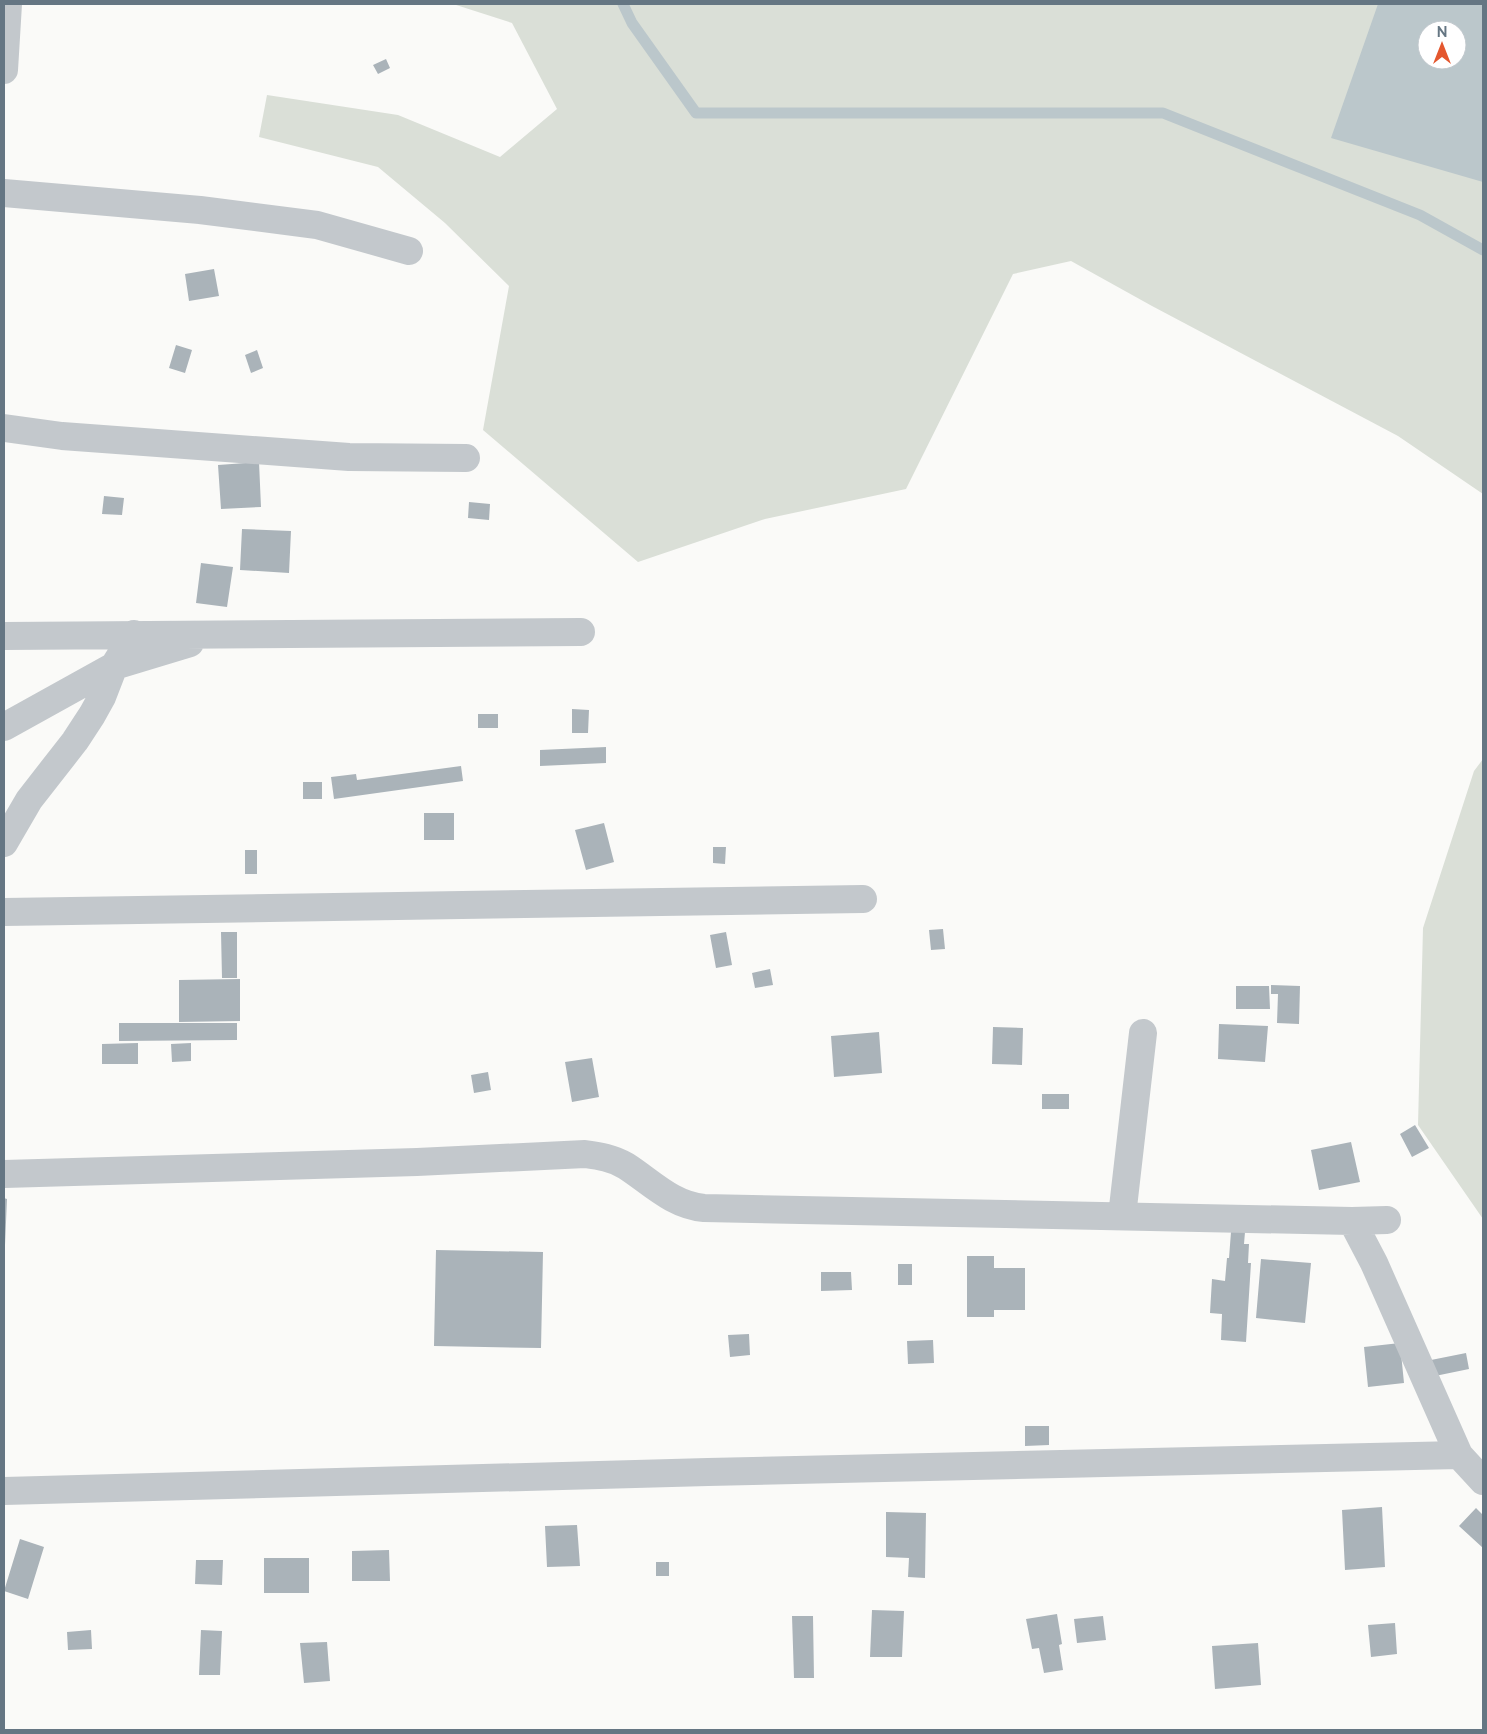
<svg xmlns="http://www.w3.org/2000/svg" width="1487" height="1734" viewBox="0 0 1487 1734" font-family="Raleway,sans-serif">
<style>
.green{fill:#dadfd7;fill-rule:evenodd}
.water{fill:#bbc7cb;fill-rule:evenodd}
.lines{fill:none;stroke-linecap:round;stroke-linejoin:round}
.stream{stroke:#bbc7cb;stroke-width:11}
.building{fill:#aab3b9}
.minor{stroke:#c3c8cc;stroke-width:28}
</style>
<rect width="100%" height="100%" fill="#fafaf8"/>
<path class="green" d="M453 4H1483V494L1398 436 1152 306 1071 261 1013 274 906 489 765 519 638 562 483 430 509 286 445 223 378 167 259 137 267 95 398 115 500 157 557 109 512 23ZM1427 30H1457V60H1427Z
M1483 759V1219L1418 1125 1423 928 1474 771Z"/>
<path class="water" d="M1378 4H1483V182L1331 138ZM1427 30H1457V60H1427Z"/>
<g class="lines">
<path class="stream" d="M623 4 632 23 696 113H1163L1420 215 1483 250"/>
</g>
<path class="building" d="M386 59 390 68 378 74 373 65Z
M214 269 219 296 189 301 185 274Z
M176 345 192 350 185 373 169 368Z
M257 350 263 368 251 373 245 355Z
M259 462 261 507 221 509 218 465Z
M104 496 124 498 122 515 102 514Z
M469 502 490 504 489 520 468 518Z
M242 529 291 531 289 573 240 570Z
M201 563 233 567 227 607 196 603Z
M572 709 589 710 588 733H572Z
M478 714H498V728H478Z
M606 747V763L540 766V750Z
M461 766 463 781 334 799 331 777 356 774 357 780Z
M303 782H322V799H303Z
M424 813H454V840H424Z
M604 823 614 862 586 870 575 830Z
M713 847H726L725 864 713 863Z
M245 850H257V874H245Z
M943 929 945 949 931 950 929 930Z
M221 932H237V978H222Z
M726 932 732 965 716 968 710 935Z
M770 969 773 985 755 988 752 973Z
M240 979V1021L179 1022V980Z
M1271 985 1300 986 1299 1024 1277 1023 1278 994H1271Z
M1236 986H1269L1270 1009H1236Z
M119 1023H237V1040L119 1041Z
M1219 1024 1268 1026 1265 1062 1218 1059Z
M993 1027 1023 1028 1022 1065 992 1064Z
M879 1032 882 1073 834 1077 831 1036Z
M138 1043V1064H102V1044Z
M191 1043V1061L172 1062 171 1044Z
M592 1058 599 1097 572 1102 565 1062Z
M488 1072 491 1090 474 1093 471 1075Z
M1042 1094H1069V1109H1042Z
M1415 1125 1429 1148 1412 1157 1400 1134Z
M1351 1142 1360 1182 1319 1190 1311 1150Z
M4 1198 7 1199 5 1245H4Z
M1231 1232H1245L1244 1244H1249L1248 1263H1251L1246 1342 1221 1340 1222 1314 1210 1313 1212 1279 1225 1281 1227 1258H1229Z
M436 1250 543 1252 541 1348 434 1346Z
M967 1256H994V1268H1025V1310H994V1317H967Z
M1261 1259 1311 1263 1305 1323 1256 1318Z
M898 1264H912V1285H898Z
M821 1272H851L852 1290 821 1291Z
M749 1334 750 1355 730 1357 728 1335Z
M933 1340 934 1363 908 1364 907 1341Z
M1400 1343 1404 1383 1368 1387 1364 1347Z
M1466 1353 1469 1369 1435 1376 1431 1360Z
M1025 1426H1049V1445L1025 1446Z
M1382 1507 1385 1567 1345 1570 1342 1510Z
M1476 1508 1483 1515V1548L1459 1526Z
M886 1512 926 1513 925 1578 908 1577 909 1558 886 1557Z
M577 1525 580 1566 547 1567 545 1526Z
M20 1539 44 1547 28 1599 4 1591Z
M389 1550 390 1581H352V1551Z
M264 1558H309V1593H264Z
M196 1560H223L222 1585 195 1584Z
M656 1562H669V1576H656Z
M872 1610 904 1611 902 1657H870Z
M1057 1614 1062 1644 1059 1645 1063 1670 1044 1673 1039 1648 1032 1649 1026 1619Z
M792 1616H813L814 1678H794Z
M1103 1616 1106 1640 1077 1643 1074 1619Z
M1395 1623 1397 1654 1371 1657 1368 1625Z
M91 1630 92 1649 68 1650 67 1632Z
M201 1630 222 1631 220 1675H199Z
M327 1642 330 1681 304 1683 300 1643Z
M1258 1643 1261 1685 1215 1689 1212 1646Z"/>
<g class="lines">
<path class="minor" d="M4 70 8 4
M4 193 200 210 317 225 409 251
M4 428 62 436 349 457 466 458
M4 636 581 632
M4 727 114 666 190 643
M4 843 29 800 75 741 92 715 102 697 114 666 134 634
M4 912 863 899
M4 1174 417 1162 585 1154C599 1156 613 1158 626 1166 651 1182 672 1205 704 1208L1352 1221 1387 1220
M1122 1216 1143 1033
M1352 1221 1374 1263 1459 1455 1483 1481
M4 1491 708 1472 1459 1455"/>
</g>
<rect width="1487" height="1734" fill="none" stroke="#657683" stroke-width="10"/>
<g transform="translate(1442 45)"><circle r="24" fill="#ffffff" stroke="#c1c8cd"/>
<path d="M0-4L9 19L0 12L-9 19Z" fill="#e4572e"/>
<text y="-8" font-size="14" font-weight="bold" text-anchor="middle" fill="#657683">N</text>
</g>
</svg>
